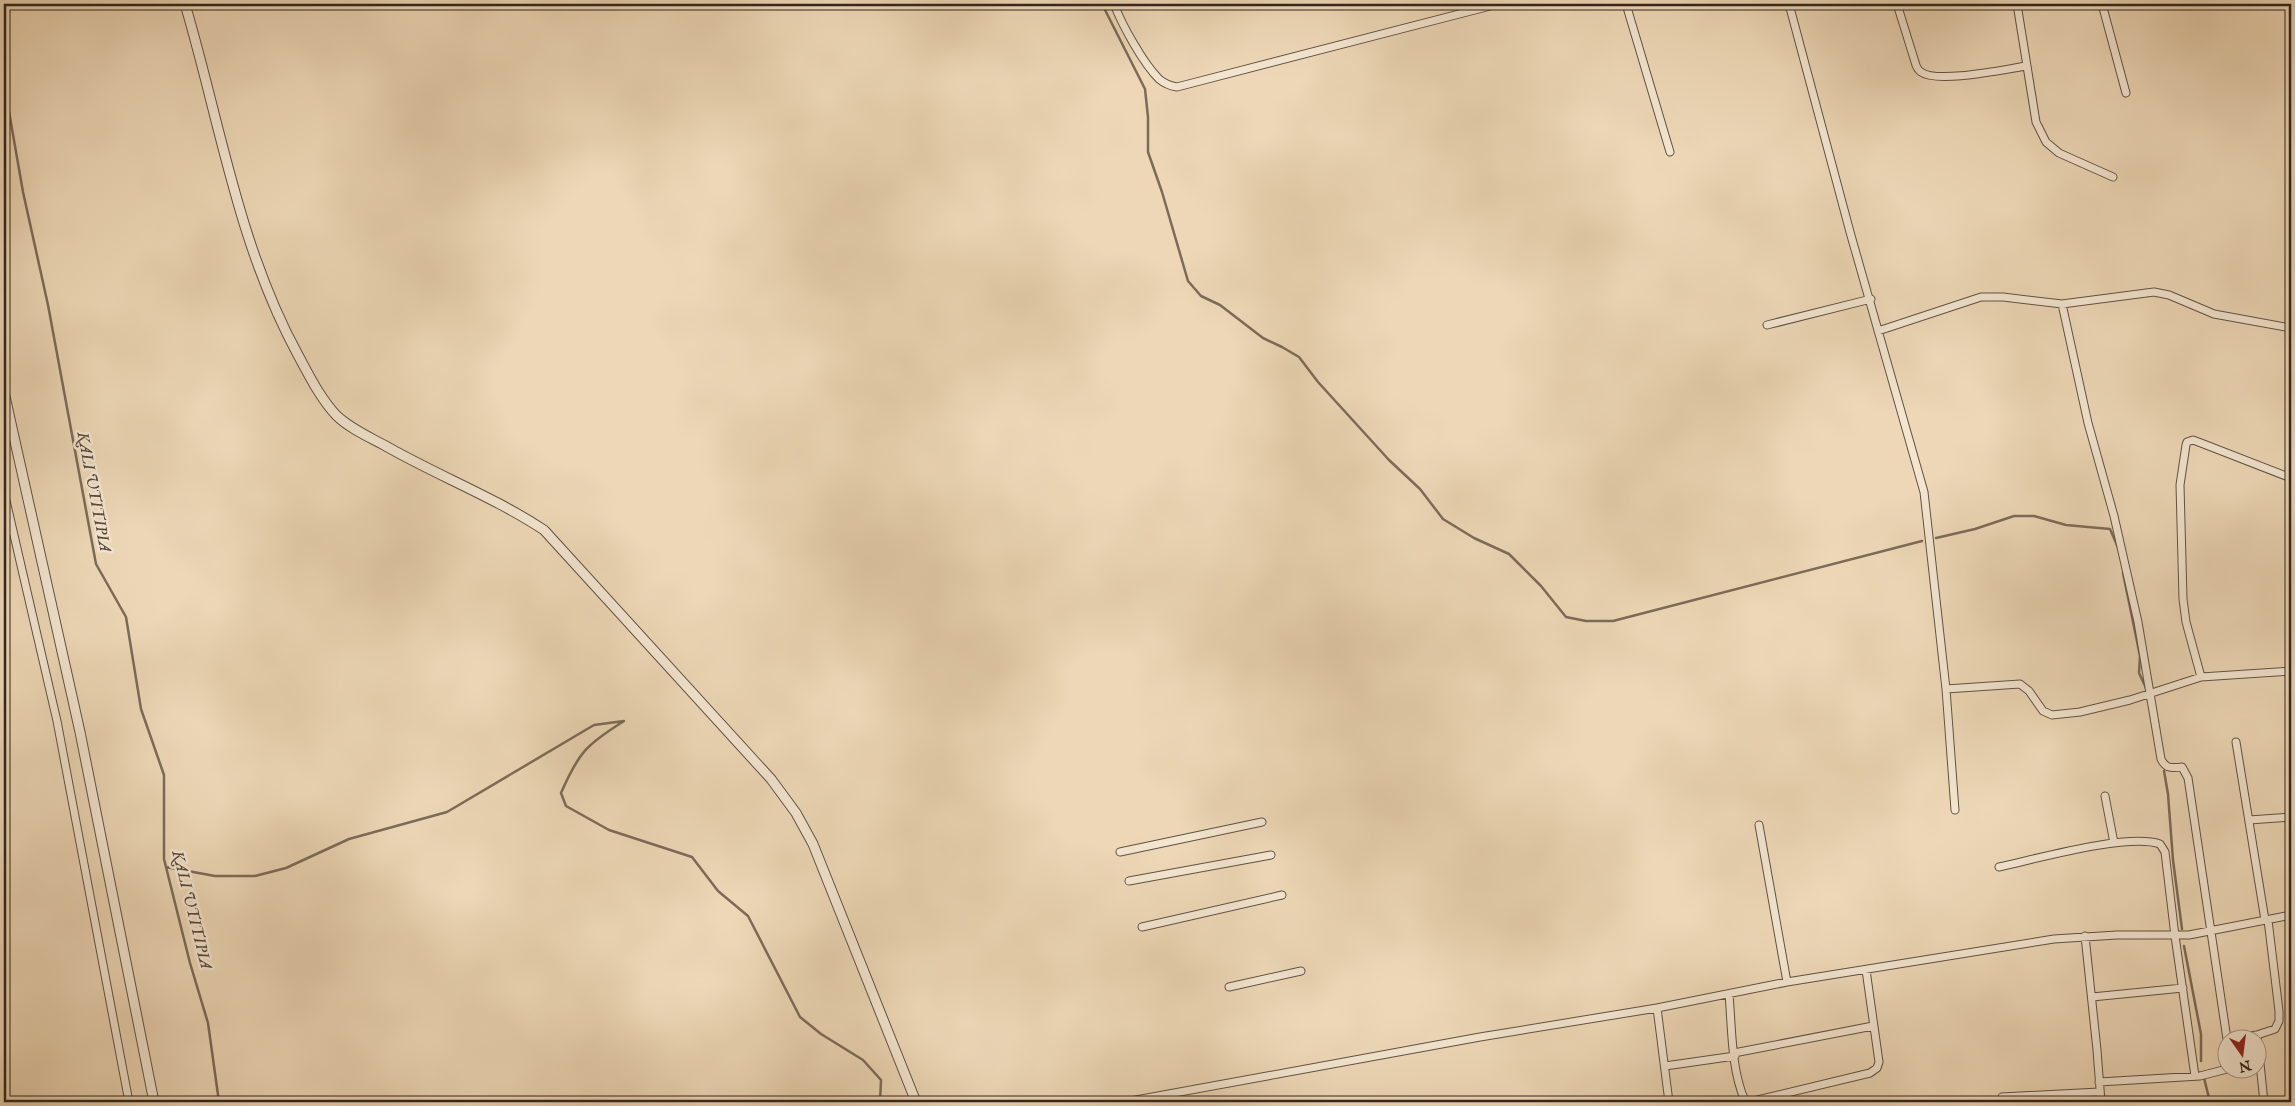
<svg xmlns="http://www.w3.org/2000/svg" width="2295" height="1106" viewBox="0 0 2295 1106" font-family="'IM FELL English',serif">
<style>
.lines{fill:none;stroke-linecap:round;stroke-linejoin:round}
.stream{stroke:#7c6b5a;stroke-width:2.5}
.minor-casing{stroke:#615243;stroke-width:9}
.tertiary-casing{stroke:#615243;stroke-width:11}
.minor{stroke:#f3e5d0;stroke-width:7}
.tertiary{stroke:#f3e5d0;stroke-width:9}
.labels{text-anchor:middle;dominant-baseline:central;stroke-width:5;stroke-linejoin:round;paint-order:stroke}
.water-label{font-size:16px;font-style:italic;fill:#57483b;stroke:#f3e5d0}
</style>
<rect width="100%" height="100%" fill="#edd7b6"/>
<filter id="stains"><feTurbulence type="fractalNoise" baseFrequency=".004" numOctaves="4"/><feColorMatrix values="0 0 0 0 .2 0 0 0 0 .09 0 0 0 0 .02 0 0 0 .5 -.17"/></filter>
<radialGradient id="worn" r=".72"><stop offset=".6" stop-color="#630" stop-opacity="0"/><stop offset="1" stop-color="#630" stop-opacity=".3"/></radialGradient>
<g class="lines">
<path class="stream" d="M1102 4 1145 89 1148 117V152L1162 192 1188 281 1201 296 1220 305 1263 338 1282 347 1299 357 1318 382 1389 460 1420 489 1443 519 1474 538 1509 554 1541 586 1566 617 1586 621H1613L1922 541
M4 83 23 192 48 305 96 564 126 617 141 709 164 775V859L190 963 208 1023 219 1102
M1936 538 1975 529 2014 516H2034L2066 525 2110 529 2119 550
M2123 573 2140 656 2139 673 2146 688
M2164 771 2168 794 2173 860 2182 929
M166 867 215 876H255L286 868 349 839 447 812 594 725 624 721C586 745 579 752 561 793L566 806 609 830 692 857 718 891 748 916 800 1017 821 1034 863 1060 881 1080 880 1102
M2184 946 2201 1034V1061
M2204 1078 2210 1102"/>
<g class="minor-casing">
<path id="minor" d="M1114 4C1122 25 1143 63 1159 79 1165 84 1170 86 1177 87L1498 4
M1626 4 1670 152
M1789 4 1850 232 1924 492 1946 689 1955 810
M1897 4 1915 62C1916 66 1918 70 1921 72 1937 84 2006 69 2027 66
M2017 4 2036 122 2046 142 2059 153 2113 177
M2102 4 2126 93
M2062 304 2088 423 2114 516 2138 622 2161 759C2166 769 2171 768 2182 767L2188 778 2227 1039
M1767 325 1871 299
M1878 331 1981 297H2003L2062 304 2154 292 2169 295 2214 314 2291 328
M4 492 57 721 129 1102
M2201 677 2186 622 2183 599 2180 485 2186 445 2187 442 2193 440 2201 443 2291 478
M1946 689 2020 684 2029 691 2043 711 2052 715 2080 712 2130 700 2201 677 2291 671
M2236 742 2265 920
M2105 796 2114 843
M2249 820 2291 817
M1759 825 1787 982
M1120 852 1262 822
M1999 867C2036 859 2127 833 2160 844L2165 852 2175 936 2195 1076
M1129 881 1271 855
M1142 927 1282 895
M2085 936 2097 1050 2101 1102
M1229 987 1301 971
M1729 994C1732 1029 1731 1069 1745 1101L1749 1102 1870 1073 1877 1068 1879 1062 1866 970
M2092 997 2183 988
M1657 1008 1669 1102
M2231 1038 2257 1035
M1734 1053 1873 1026
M1665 1066 1735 1056
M2099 1082 2200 1076 2227 1069 2228 1039
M1125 1102 1480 1037 1657 1008 1787 982 2054 939 2117 935H2189L2291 915
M2003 1102 2002 1097 2099 1092
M2264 1102 2257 1035 2275 1029 2279 1021V1011L2268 920"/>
</g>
<g class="tertiary-casing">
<path id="tertiary" d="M185 4C220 122 238 245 298 355 309 375 320 398 336 415 349 428 369 437 384 445 436 475 494 497 544 530L771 779 796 813 813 844 916 1102
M4 392 80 732 154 1102"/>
</g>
<use href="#minor" class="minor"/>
<use href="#tertiary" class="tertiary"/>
</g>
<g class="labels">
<g class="water-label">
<text transform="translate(93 492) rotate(79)">KALI UTITIPIA</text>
<text transform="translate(191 910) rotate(76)">KALI UTITIPIA</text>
</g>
</g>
<rect width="2295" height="1106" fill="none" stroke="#edd7b6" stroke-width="20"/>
<rect x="5" y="5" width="2285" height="1096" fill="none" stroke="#32251d" stroke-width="2.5"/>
<rect x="10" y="10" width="2275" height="1086" fill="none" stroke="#32251d"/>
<g transform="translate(2242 1054) rotate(166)"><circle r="24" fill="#f3e5d0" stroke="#a69888"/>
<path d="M0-4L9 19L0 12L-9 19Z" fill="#8f2418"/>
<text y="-8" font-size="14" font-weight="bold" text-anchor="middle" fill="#32251d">N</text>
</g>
<rect width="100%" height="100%" filter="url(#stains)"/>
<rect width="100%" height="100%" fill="url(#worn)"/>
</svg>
